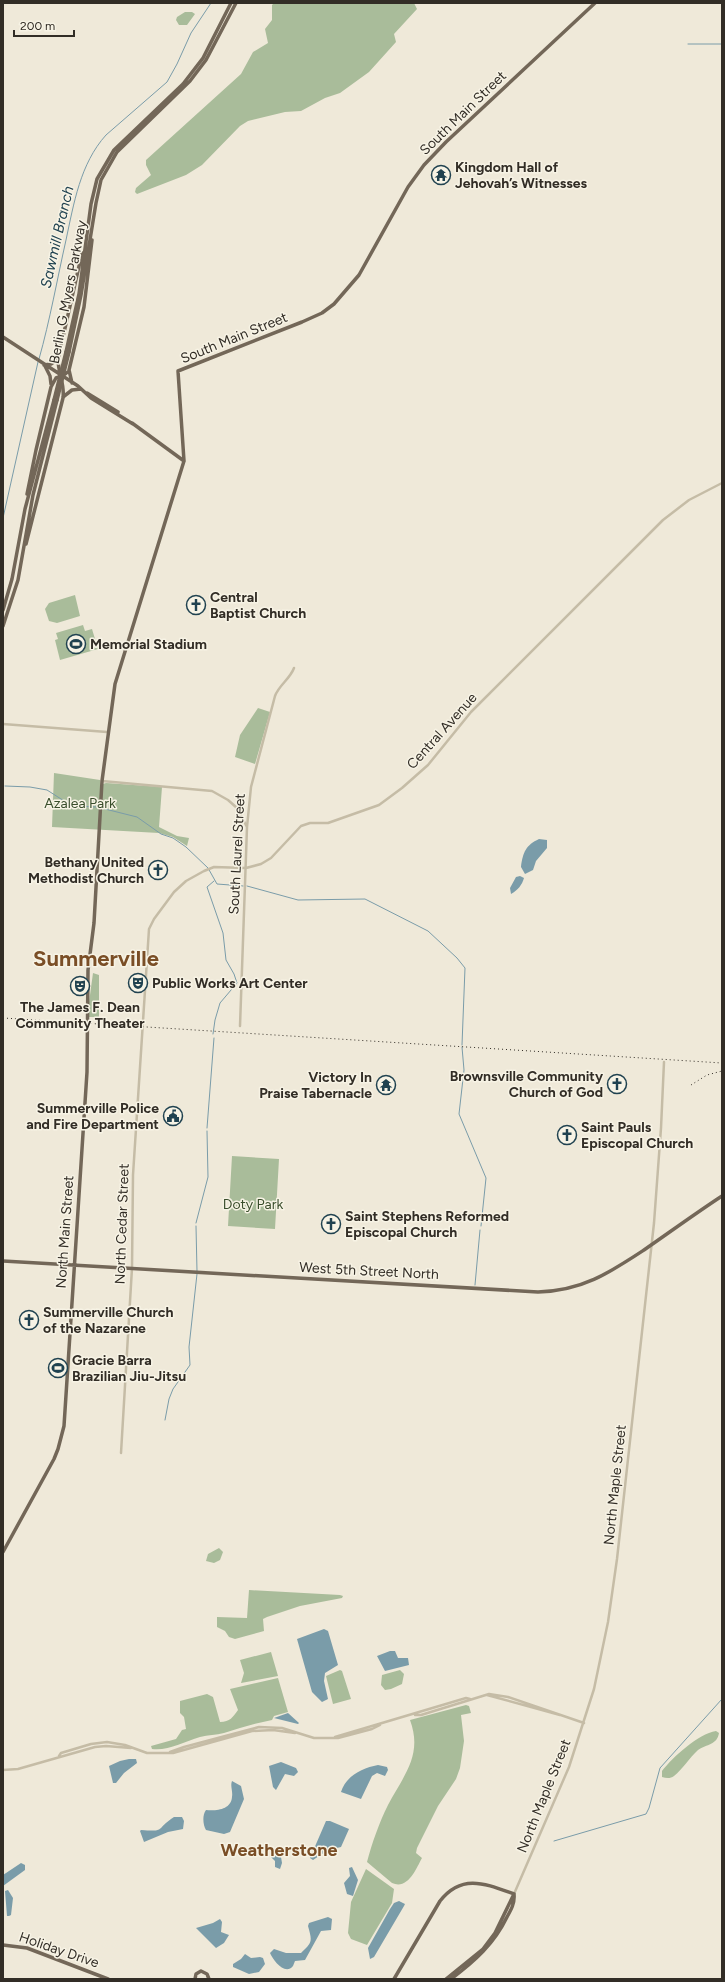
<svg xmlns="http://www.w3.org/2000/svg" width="725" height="1982" viewBox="0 0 725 1982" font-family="Figtree,sans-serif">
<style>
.green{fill:#a9bc9a}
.water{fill:#7a9ca9}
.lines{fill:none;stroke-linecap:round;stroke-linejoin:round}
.stream{stroke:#7a9ca9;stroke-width:1}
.minor{stroke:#c5bca6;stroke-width:2.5}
.major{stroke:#736758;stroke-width:3.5}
.rail{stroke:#322d26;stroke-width:1;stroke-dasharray:1 3;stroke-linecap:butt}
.major-bridge{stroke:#736758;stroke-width:3.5}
.labels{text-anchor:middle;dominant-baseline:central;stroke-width:3;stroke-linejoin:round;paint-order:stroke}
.street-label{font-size:14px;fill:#322d26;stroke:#f7f3e5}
.poi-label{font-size:14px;font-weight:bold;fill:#322d26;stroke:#f7f3e5;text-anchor:start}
.park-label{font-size:14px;fill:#3a4e2c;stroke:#f7f3e5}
.water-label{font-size:15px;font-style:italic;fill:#204250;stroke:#f7f3e5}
.district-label{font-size:18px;font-weight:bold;fill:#7a4e26;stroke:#f7f3e5}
.town-label{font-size:22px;font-weight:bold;fill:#7a4e26;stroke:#f7f3e5}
</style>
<rect width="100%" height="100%" fill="#efe9d9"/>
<path class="green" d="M274 3H414L417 9 394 34 396 42 369 72 340 93 325 98 301 111 285 112 248 121 240 126 202 165 186 175 137 194 135 192 136 188 151 175 146 165V160L241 74 253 52 268 43 265 29 272 20V5Z
M185 12H192L195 14 187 25H179L176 20 177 17Z
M75 595 80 616 57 623 49 621 45 609 49 603Z
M83 625 85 631 92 629 98 649 60 660 55 640 58 639 56 633Z
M258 708 270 712 255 764 235 757 240 735Z
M54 773 100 780V785L106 783 162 787 159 827 177 836 189 838 187 846 173 837 159 833 52 827Z
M93 973 99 975V1017H87Z
M232 1156 279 1159 275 1229 228 1226Z
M219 1548 223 1552 220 1560 214 1563 206 1561 208 1554Z
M249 1590 340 1595 343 1596 342 1598 300 1606 267 1617 263 1619 264 1631 235 1639 229 1637 225 1631 217 1627V1617L247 1618Z
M271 1652 278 1676 241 1683 244 1673 240 1660Z
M340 1670 342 1671 351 1699 333 1704 326 1676Z
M400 1670 404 1674 402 1684 391 1689 385 1690 381 1685 382 1675Z
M278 1678 288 1712 274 1716 272 1720C256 1723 240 1728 224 1733 216 1735 208 1735 200 1737 184 1742 168 1751 152 1749L151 1746 176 1739 182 1730 186 1729 184 1717 180 1713V1701L207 1694 213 1697 220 1722C230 1722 233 1717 238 1710L230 1689Z
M466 1705 469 1706 471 1713 461 1715 464 1741 460 1768 456 1779 438 1806 417 1848 416 1853 422 1858C416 1869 408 1890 392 1883L367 1862C372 1843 379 1823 388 1805 404 1775 423 1755 410 1720Z
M716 1731 719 1733C717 1745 707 1744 698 1750 689 1758 683 1769 674 1776 670 1779 666 1778 662 1777V1771C673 1757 698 1734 716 1731Z
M366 1869 394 1889 392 1903 367 1945 351 1939 348 1933 351 1902Z"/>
<path class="water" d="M539 839 547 840V848L536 861 533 870 525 874 521 867C523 852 526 845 539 839Z
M520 876 524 878C522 885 518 890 511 894L510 888 516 877Z
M324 1629 328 1631 338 1665 325 1673 324 1681 328 1699 322 1702 312 1692 297 1639Z
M390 1651H395L398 1658H408L409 1665 385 1671 377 1656Z
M288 1713 299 1723 298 1724 274 1718Z
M129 1759H136L137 1763 124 1773 116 1783H113L109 1766 120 1761Z
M281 1762 296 1768 298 1772 294 1776 285 1774 276 1790 273 1787 269 1766Z
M378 1765 387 1767 388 1770 385 1776 377 1773 372 1776 361 1799 341 1792C346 1776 362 1768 378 1765Z
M232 1781 241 1786 244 1799 230 1832 224 1834 206 1830C203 1825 202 1815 206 1810 216 1811 231 1810 232 1797 233 1791 230 1786 232 1781Z
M174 1817H182L184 1821 183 1829 168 1832 144 1842 140 1831 141 1830C167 1832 155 1829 174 1817Z
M326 1821H330L349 1829 341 1847 328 1850 313 1860 310 1858Z
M272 1853 281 1857 282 1863 280 1869 275 1867V1861L270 1856Z
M21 1863 25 1865V1870L3 1886V1875Z
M352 1867 358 1880 353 1896 347 1894 344 1883 350 1876 349 1868Z
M8 1890 13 1898 11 1915 9 1916H7L5 1891Z
M399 1901 405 1904 404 1906 374 1957 370 1959 368 1948 390 1909 394 1903Z
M328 1917 332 1919 331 1930 321 1931 305 1960 295 1961 293 1966C285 1976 273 1960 270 1953L274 1949 286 1953H301C313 1942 312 1941 308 1926L309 1923Z
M220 1919 222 1922 221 1932 229 1935 224 1943 216 1948 196 1928 213 1923Z
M245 1954 251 1958 260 1957 263 1958 265 1964 259 1972 249 1974 233 1967V1964L241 1959Z"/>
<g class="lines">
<path class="stream" d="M688 44H722
M39 359C50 320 57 280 66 240 74 203 80 164 106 135L167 82 177 64 191 33 211 3
M3 518 38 362
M5 786 30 787 47 790 72 806 97 807
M101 808 137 817 161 834 173 838 186 847 208 868 217 884 243 886
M247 886 298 900 365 899 428 931 457 958 465 968 462 1045
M213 1034 215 1020 220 1003 237 983 234 974 226 960 223 933 207 887 214 881
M462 1047 464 1070 459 1114 486 1178 481 1226
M207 1128 214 1038
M196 1223 208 1177 207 1131
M196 1226 197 1271
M475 1285 480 1230
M165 1420 169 1399 173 1389 190 1365 189 1347 197 1274
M554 1841 646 1814 649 1808 660 1768 722 1699"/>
<path class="minor" d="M3 724 107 732
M102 781 212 791 228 800 237 808 247 827
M240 1026 247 827 251 787 275 696C279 685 290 679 294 668
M121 1453 132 1268 133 1175 149 929 154 919 174 892 186 881 204 871 214 867 246 868 261 864 271 858 301 826 310 823H328L379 805 402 788 428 765 471 712 663 520 689 500 722 483
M487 1695 560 1715
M415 1715H421L489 1694 508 1697 584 1723
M335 1737 466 1698 470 1699
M170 1752 184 1747 259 1727 282 1728 314 1738H338L372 1729 380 1725
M59 1756 61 1753 91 1744 107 1742 125 1745 147 1753H173L252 1731 273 1730 295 1733
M3 1770 18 1769 95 1747 106 1746 131 1748
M514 1894 569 1767 594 1689 608 1622 617 1559 654 1223 661 1128 664 1062"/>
<path class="major" d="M3 337 78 386 91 398 133 424
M66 352 79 294 91 204 97 179 114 150 183 84 203 58 231 3
M69 352 81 295 96 203 101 180 117 152 190 81 206 60 236 3
M44 365 51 364 58 359 82 253
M45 366 50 376 51 384
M72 383 69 370 84 307 92 240
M87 393 118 412
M63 397 72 390 81 389
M132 423 184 461
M27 494 36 450 51 387 56 378 64 375 69 371
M26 544 63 398C65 384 58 373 58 359
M3 610 12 579 25 509 54 400
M3 626 18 580 33 495 57 400
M3 1261 538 1292C582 1291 609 1273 644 1250 670 1232 696 1213 722 1196
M3 1552 54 1459 58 1449 64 1426 87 1072 88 970 94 923 102 781 115 684 184 461 178 371 302 322 322 313 334 304 359 275 408 187 424 165 446 142 595 3
M3 1945 27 1948 108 1979
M195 1979 196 1974 201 1971 207 1974 209 1979
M394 1979 440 1901C462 1873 486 1884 514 1894
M446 1979 483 1949 495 1933 514 1894
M451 1979C475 1961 494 1944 507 1917 511 1910 515 1903 514 1894"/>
<path class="rail" d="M3 1018 722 1063
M691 1085 707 1075 722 1071"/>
<path class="major-bridge" d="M54 400 66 352
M57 400 69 352"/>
</g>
<defs>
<g id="temple-ring" transform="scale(1)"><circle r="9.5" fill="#f7f3e5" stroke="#204250" stroke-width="1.5"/><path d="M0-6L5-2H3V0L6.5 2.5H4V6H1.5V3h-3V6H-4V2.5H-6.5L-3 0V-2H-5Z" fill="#204250"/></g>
<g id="church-ring" transform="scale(1)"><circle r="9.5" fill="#f7f3e5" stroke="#204250" stroke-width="1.5"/><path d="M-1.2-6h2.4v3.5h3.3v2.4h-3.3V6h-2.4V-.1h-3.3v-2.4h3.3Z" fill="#204250"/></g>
<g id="stadium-ring" transform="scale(1)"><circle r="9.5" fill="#f7f3e5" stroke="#204250" stroke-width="1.5"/><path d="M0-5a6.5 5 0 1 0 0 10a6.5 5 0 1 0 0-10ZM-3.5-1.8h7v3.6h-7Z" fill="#204250"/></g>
<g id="theatre-ring" transform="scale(1)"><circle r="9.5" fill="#f7f3e5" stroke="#204250" stroke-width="1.5"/><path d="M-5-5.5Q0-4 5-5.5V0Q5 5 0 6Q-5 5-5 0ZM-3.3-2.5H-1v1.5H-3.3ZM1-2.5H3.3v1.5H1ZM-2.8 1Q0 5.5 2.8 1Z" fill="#204250"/></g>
<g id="civic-ring" transform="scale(1)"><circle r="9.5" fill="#f7f3e5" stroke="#204250" stroke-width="1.5"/><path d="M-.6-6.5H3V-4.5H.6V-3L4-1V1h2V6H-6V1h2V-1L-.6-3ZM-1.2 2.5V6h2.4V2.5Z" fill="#204250"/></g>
</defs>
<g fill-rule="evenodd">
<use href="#temple-ring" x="441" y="175"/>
<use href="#church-ring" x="196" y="605"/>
<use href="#stadium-ring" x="76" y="644"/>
<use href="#church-ring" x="158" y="870"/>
<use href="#theatre-ring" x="138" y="983"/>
<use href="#theatre-ring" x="80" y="986"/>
<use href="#church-ring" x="617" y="1084"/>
<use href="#temple-ring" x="386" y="1085"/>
<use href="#civic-ring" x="173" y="1116"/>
<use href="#church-ring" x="567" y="1135"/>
<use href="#church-ring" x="331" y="1224"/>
<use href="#church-ring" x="29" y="1320"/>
<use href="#stadium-ring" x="58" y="1368"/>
</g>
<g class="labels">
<g class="street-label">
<text transform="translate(463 113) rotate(-44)">South Main Street</text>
<text transform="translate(68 292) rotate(-79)">Berlin G Myers Parkway</text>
<text transform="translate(234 338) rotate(-22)">South Main Street</text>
<text transform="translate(442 731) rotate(-48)">Central Avenue</text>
<text transform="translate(237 854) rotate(-87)">South Laurel Street</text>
<text transform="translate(122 1224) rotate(-88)">North Cedar Street</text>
<text transform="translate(65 1232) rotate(-86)">North Main Street</text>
<text transform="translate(369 1271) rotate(3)">West 5th Street North</text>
<text transform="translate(615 1485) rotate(-84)">North Maple Street</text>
<text transform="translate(544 1796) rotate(-68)">North Maple Street</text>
<text transform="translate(59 1950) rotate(19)">Holiday Drive</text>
</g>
<g class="poi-label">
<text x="455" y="167">Kingdom Hall of<tspan x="455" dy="16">Jehovah’s Witnesses</tspan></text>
<text x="210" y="597">Central<tspan x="210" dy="16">Baptist Church</tspan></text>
<text x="90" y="644">Memorial Stadium</text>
<text x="144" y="862" text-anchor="end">Bethany United<tspan x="144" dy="16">Methodist Church</tspan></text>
<text x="152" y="983">Public Works Art Center</text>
<text x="80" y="1007" text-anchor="middle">The James F. Dean<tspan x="80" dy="16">Community Theater</tspan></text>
<text x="603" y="1076" text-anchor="end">Brownsville Community<tspan x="603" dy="16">Church of God</tspan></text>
<text x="372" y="1077" text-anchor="end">Victory In<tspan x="372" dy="16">Praise Tabernacle</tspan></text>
<text x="159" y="1108" text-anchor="end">Summerville Police<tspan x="159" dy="16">and Fire Department</tspan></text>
<text x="581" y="1127">Saint Pauls<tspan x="581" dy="16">Episcopal Church</tspan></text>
<text x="345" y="1216">Saint Stephens Reformed<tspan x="345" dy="16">Episcopal Church</tspan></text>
<text x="43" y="1312">Summerville Church<tspan x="43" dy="16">of the Nazarene</tspan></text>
<text x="72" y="1360">Gracie Barra<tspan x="72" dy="16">Brazilian Jiu-Jitsu</tspan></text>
</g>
<g class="park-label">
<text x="80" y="803">Azalea Park</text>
<text x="253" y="1204">Doty Park</text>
</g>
<g class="water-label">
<text transform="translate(57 237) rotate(-77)">Sawmill Branch</text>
</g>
<g class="district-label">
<text x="279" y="1850">Weatherstone</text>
</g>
<g class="town-label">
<text x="96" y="958">Summerville</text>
</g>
</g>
<rect width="725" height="1982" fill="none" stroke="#322d26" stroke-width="8"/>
<path d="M14 30v6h60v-6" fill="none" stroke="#322d26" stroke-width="2"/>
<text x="20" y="30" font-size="12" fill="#322d26" stroke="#f7f3e5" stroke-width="3" paint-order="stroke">200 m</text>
</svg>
